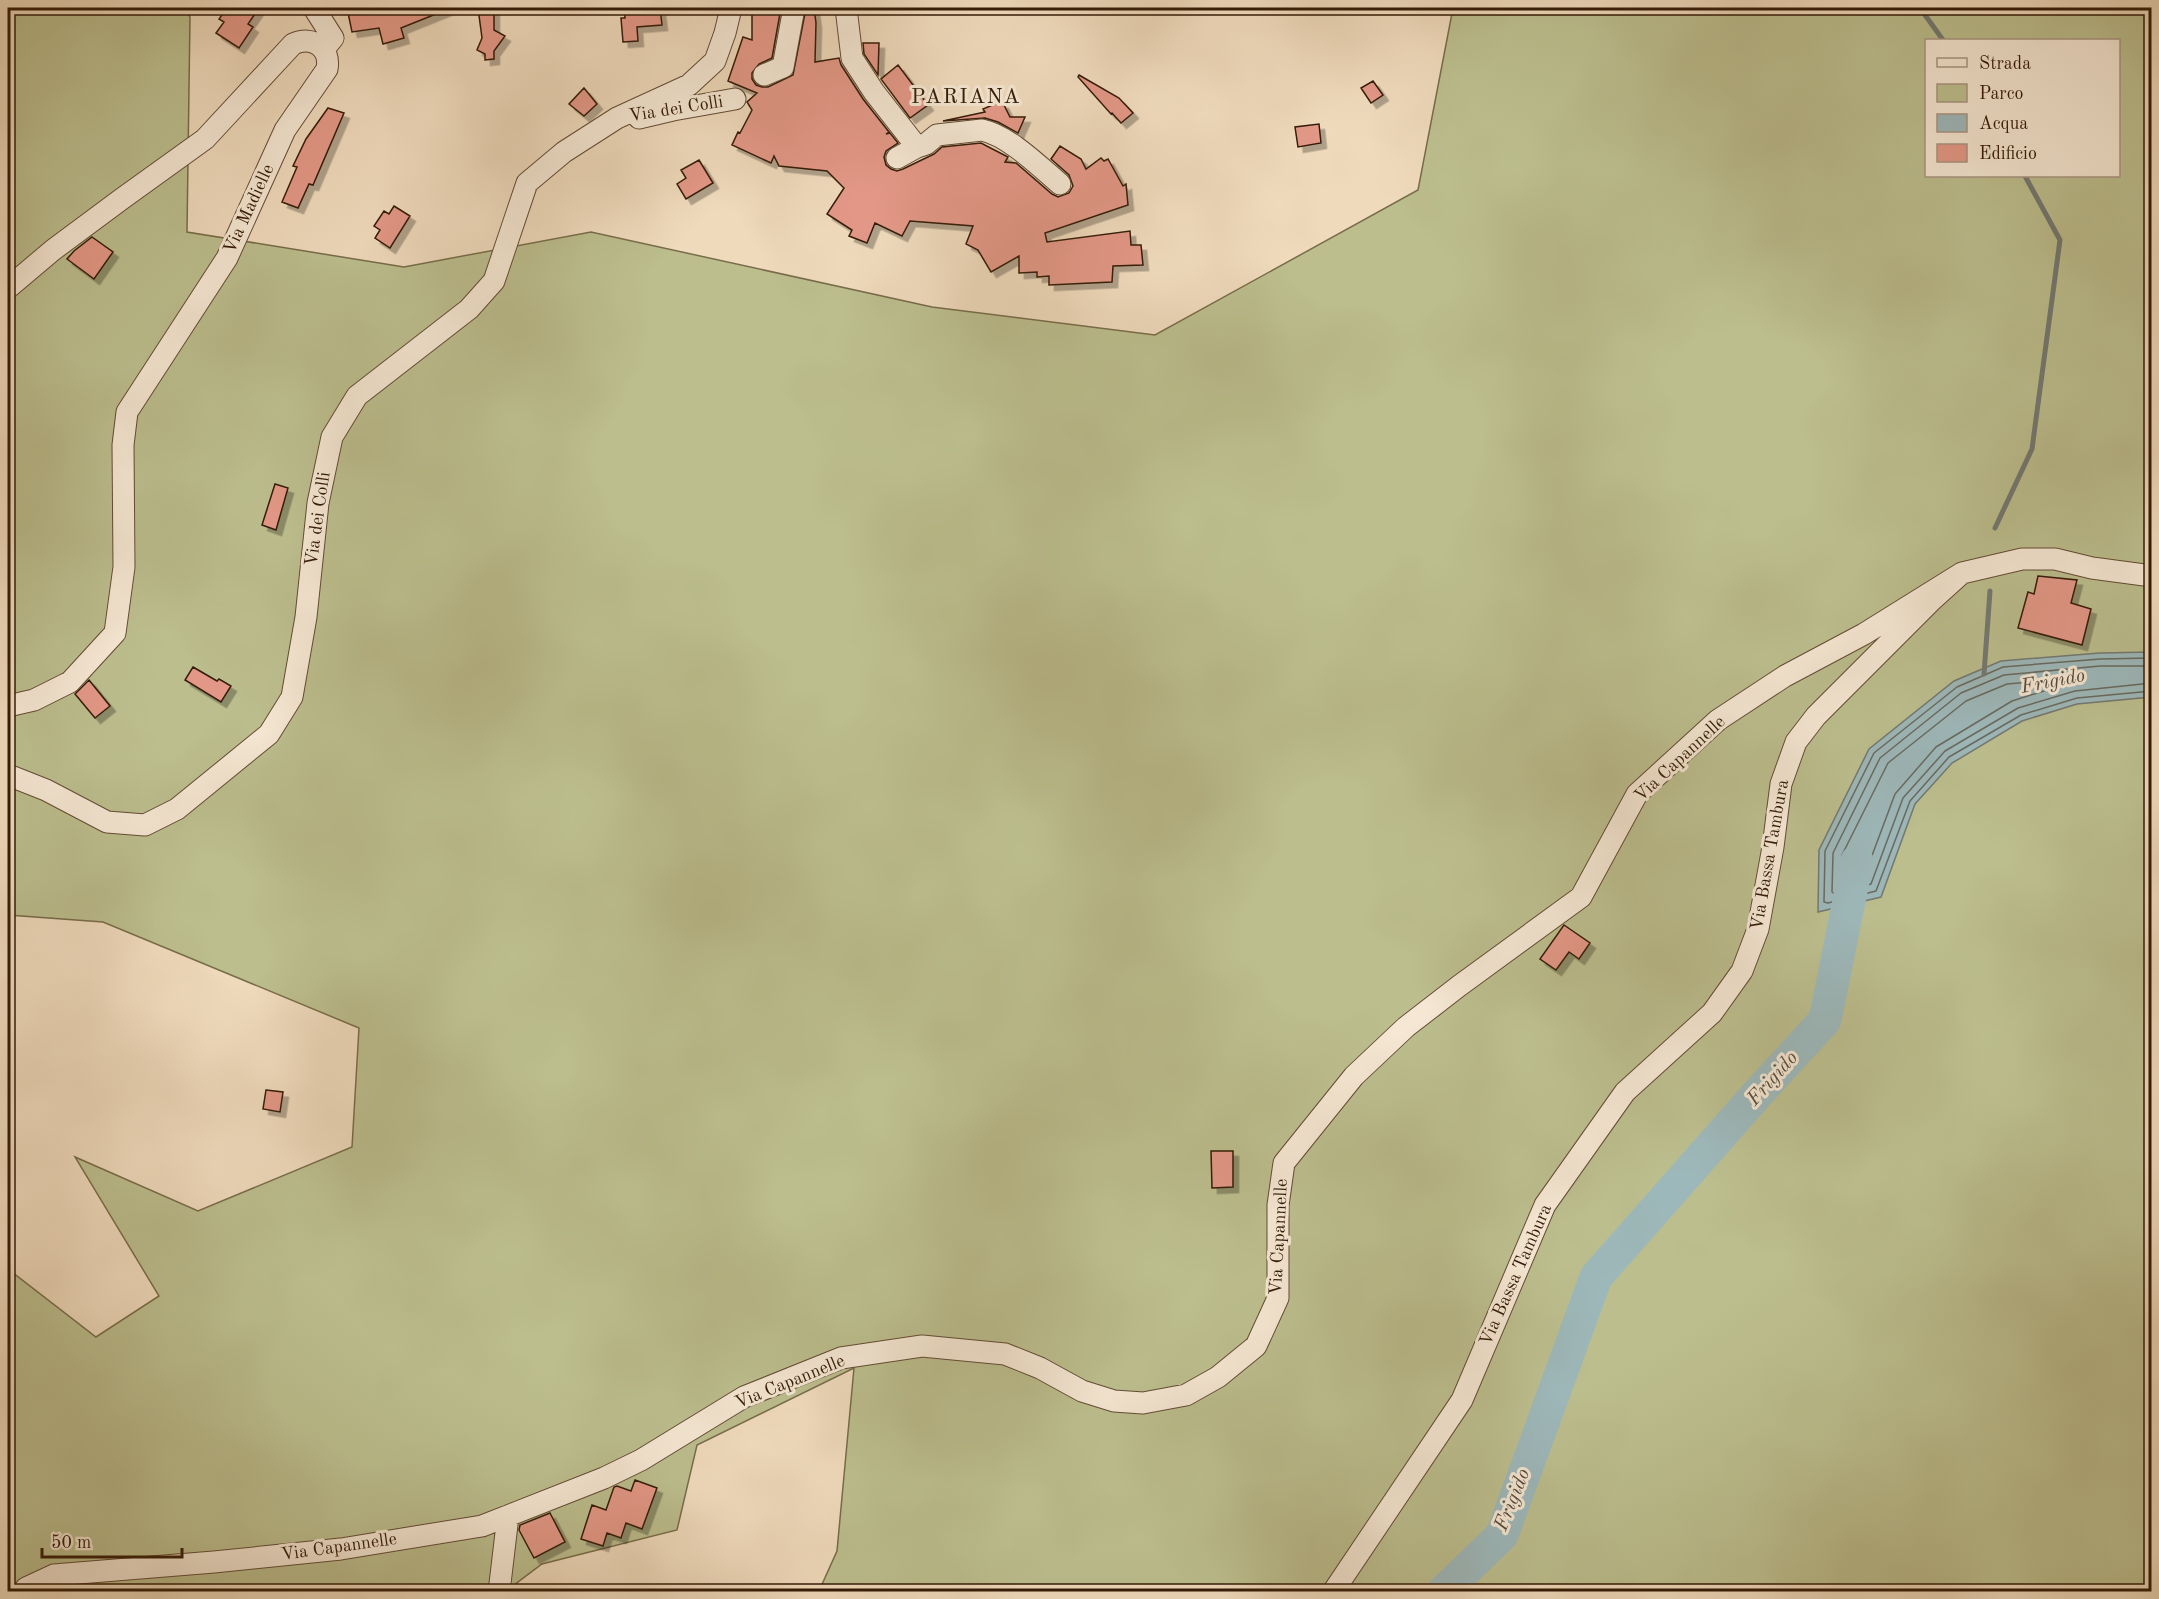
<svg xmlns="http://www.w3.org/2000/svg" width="2159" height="1599" viewBox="0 0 2159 1599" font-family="'Old Standard TT',serif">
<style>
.green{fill:#bcbe8e;stroke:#786c4a;stroke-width:1.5;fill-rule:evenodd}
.water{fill:#9db8ba;stroke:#737972;stroke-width:1.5}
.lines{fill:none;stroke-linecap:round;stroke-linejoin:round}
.shore{stroke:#686a60;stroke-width:1.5}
.stream{stroke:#737972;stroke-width:5}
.river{stroke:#9db8ba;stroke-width:33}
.building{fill:#e39887;stroke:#341b07;stroke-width:1.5;filter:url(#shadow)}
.minor-casing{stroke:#634b34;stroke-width:23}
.minor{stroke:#f5e7d3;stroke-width:21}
.labels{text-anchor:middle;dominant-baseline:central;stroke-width:6;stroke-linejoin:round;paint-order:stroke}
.street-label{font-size:18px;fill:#341b07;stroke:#f5e7d3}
.water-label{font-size:20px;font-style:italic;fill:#544a3d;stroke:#f5e7d3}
.quarter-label{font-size:21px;letter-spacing:1.5px;fill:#341b07;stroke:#f5e7d3}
</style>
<defs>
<filter id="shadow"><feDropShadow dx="5.5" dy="5.5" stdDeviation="0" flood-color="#0004"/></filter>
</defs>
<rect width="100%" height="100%" fill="#efdabc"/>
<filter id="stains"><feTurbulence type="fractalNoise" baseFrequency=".00333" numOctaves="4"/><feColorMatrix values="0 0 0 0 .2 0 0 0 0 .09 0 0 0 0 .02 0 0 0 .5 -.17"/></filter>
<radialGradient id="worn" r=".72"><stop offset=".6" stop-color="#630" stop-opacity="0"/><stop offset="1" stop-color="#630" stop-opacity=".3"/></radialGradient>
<path class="green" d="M8 8H184L190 17 187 232 404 267 591 232 932 307 1155 335 1418 190 1453 8H2151V1591H819L837 1551 854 1368 697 1445 677 1530 542 1564 506 1591H22L8 1575V1269L96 1337 159 1296 75 1157 198 1211 352 1147 359 1028 103 922 8 915ZM1926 40H2118V176H1926Z"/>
<path class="water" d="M2151 652V697L2077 704 2022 721 1952 763 1915 804 1881 897 1818 912 1819 850 1869 749 1954 681 2001 661 2100 653Z"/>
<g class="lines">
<path class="shore" d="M2152 658 2100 659 2003 667 1957 687 1874 753 1825 851 1824 902 1828 903 1876 891 1910 801 1949 757 2021 715 2077 698 2152 691
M2152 666H2100L2004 675 1961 693 1880 758 1833 853 1832 892 1835 894 1871 884 1903 798 1945 751 2018 708 2075 691 2152 683
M2064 679 2067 681 2066 684 2012 701 1936 747 1895 794 1864 877 1842 881V855L1888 763 1966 701 2007 684Z"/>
<path class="stream" d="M1920 8 1943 40
M1995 528 2032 449 2060 240 2025 176
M1984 674 1990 591"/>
<path class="river" d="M1443 1592 1502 1535 1596 1277 1759 1092 1825 1020 1857 861"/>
</g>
<path class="building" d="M227 8H259L248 24 253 27 239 48 216 33 224 22 219 19Z
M347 8H451L401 28 404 38 383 44 379 28 352 32Z
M478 8H494V30L505 36 494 51V59L485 60V54L477 50 482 38Z
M624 8H660L662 25 637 27 638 41 623 42 621 18H625Z
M752 8H781L772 58 759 64 752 73V79L756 85 762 87H768L793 75 806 8H814L816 23 815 62 839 58 841 65 863 99 889 132 886 134 890 133 898 143 886 151 884 157 886 165 891 169 897 171 903 169 934 154 942 147 981 143 1006 156 1008 157 1005 162 1016 163 1052 194 1058 197 1069 193 1073 186 1069 175 1051 159 1060 146 1081 159 1086 169 1101 158 1104 161 1108 159 1123 186 1126 184 1128 205 1045 233 1047 242 1130 231 1131 245H1141L1143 265 1113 266 1112 282 1049 285V276L1037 277V272L1019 273V256L991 272 978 250 966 244 973 226 910 221 902 236 875 223 867 243 849 236 852 230 827 214 844 188 827 171 779 166 774 156 771 163 732 145 738 132 740 133 752 110 747 102 757 93 728 81 743 37 752 40Z
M863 43H879L878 75 864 54Z
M898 65 928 105 910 118 881 79Z
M1079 75 1119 98 1133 113 1121 123 1112 113 1111 114 1078 77Z
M1373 81 1383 95 1371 103 1361 88Z
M584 88 597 104 584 116 569 104Z
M997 103H1003L1010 117H1025L1018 133 998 122 985 118 943 121 985 112 983 109Z
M328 108 344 113 313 185 309 184 298 208 282 202 297 167 293 166 306 139Z
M1319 124 1321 143 1298 147 1295 127Z
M699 160 713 183 686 199 677 184 686 178 681 170Z
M394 206 410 216 390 248 375 238 380 230 374 226 384 211 389 214Z
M92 237 113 252 94 279 67 259 74 251Z
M275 484 288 488 276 530 262 525Z
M2038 576 2077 580 2071 603 2091 609 2082 645 2018 628 2028 592 2034 594Z
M193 667 217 681 219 679 231 686 221 702 185 680Z
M89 680 110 706 95 718 75 694Z
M1564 925 1590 943 1579 959 1569 952 1556 970 1540 959Z
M266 1090 283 1092 280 1112 263 1109Z
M1211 1151H1233V1187L1212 1188Z
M635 1480 657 1488 642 1529 626 1523 621 1538 607 1533 603 1546 581 1539 592 1505 606 1510 614 1487 617 1486 631 1491Z
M550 1513 565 1542 534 1558 519 1530 520 1525Z"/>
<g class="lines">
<g class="minor-casing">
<path id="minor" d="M314 8 333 38 324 49
M846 8 852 58 874 92 917 147 926 144 937 135 982 130C1009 136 1039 166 1060 184
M764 75 783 67 794 8
M639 118 673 110 735 99
M897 158 917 147
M8 288 53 250 123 198 205 139 293 44C313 35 331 48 327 69L285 130 227 258 127 412 123 445 124 567 115 633 70 682 34 700 8 706
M8 775 46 790 107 822 145 825 177 809 269 734 292 697 306 617 318 503 332 437 357 396 469 309 494 281 527 183 564 152 617 118 689 85 715 61 725 33 731 8
M24 1592 26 1588 54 1575 214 1562 341 1549 482 1526 604 1478 641 1460 744 1397 841 1358 922 1346 1005 1354 1040 1368 1082 1391 1114 1401 1143 1403 1186 1395 1218 1377 1256 1346 1278 1298V1205L1284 1163 1354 1076 1406 1027 1459 986 1581 897 1637 794 1718 720 1785 676 1864 634 1962 573
M499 1592 508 1516
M1333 1592 1462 1400 1545 1205 1625 1092 1712 1013 1742 971 1758 929 1773 847 1781 784 1796 742 1816 716 1931 601 1962 573 2022 559H2055L2092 568 2152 576"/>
</g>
<use href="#minor" class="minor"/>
</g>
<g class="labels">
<g class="street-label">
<text transform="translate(676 109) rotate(-9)">Via dei Colli</text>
<text transform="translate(249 209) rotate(-65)">Via Madielle</text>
<text transform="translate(318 519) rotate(-82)">Via dei Colli</text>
<text transform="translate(1680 759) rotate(-43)">Via Capannelle</text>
<text transform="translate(1770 855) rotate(-80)">Via Bassa Tambura</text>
<text transform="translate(1279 1237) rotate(-87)">Via Capannelle</text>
<text transform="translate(1516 1275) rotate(-66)">Via Bassa Tambura</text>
<text transform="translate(790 1382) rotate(-22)">Via Capannelle</text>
<text transform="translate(339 1547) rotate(-8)">Via Capannelle</text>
</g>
<g class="water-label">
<text transform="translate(2053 682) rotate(-11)">Frigido</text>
<text transform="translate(1773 1079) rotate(-48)">Frigido</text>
<text transform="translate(1513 1500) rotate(-68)">Frigido</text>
</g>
<g class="quarter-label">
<text x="966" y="97">PARIANA</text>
</g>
</g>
<rect width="2159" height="1599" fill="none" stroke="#efdabc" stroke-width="30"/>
<rect x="9" y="9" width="2141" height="1581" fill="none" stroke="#341b07" stroke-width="3"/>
<rect x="15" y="15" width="2129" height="1569" fill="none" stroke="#341b07" stroke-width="1.5"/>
<rect x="1925" y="39" width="195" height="138" fill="#f5e7d3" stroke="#a89581" stroke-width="1.5"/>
<rect x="1937" y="58" width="30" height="9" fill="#f5e7d3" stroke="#a89581" stroke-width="1.5"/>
<text x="1979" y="69" font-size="18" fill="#341b07">Strada</text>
<rect x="1937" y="84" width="30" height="18" fill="#bcbe8e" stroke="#a89581" stroke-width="1.5"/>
<text x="1979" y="99" font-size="18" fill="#341b07">Parco</text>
<rect x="1937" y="114" width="30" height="18" fill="#9db8ba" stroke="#a89581" stroke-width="1.5"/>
<text x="1979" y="129" font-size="18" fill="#341b07">Acqua</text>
<rect x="1937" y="144" width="30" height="18" fill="#e39887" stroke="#a89581" stroke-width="1.5"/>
<text x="1979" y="159" font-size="18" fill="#341b07">Edificio</text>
<path d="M42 1548v9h140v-9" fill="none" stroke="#341b07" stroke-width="3"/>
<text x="51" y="1548" font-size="18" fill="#341b07" stroke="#f5e7d3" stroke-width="4.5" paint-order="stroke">50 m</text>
<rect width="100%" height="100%" filter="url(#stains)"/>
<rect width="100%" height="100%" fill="url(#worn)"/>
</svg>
